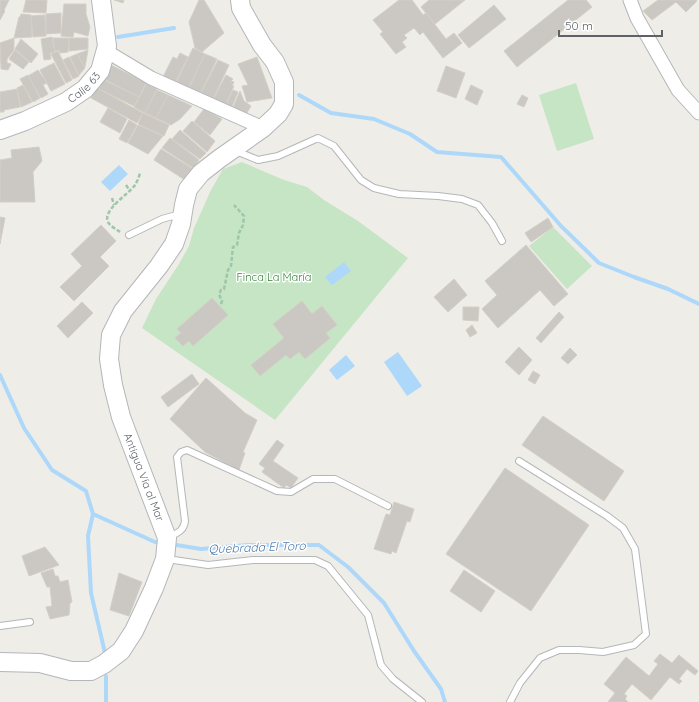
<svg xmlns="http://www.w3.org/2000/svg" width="699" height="702" viewBox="0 0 699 702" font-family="Quicksand,sans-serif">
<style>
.green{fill:#c5e5c5}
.water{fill:#add8fa}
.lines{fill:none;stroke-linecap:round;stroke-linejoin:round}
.stream{stroke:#add8fa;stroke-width:4}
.building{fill:#cbc8c4;stroke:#d4cfc5}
.service-casing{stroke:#b4b7ba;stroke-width:8}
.minor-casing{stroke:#b4b7ba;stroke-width:15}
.secondary-casing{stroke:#b3b6ba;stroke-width:20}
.path{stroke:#9ec6aa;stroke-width:2.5;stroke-dasharray:4 2;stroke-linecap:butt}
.service{stroke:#fff;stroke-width:6}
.minor{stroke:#fff;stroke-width:13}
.secondary{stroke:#fff;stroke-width:18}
.labels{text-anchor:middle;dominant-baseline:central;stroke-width:3;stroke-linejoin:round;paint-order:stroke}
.street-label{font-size:11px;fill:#5e6266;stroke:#fff}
.park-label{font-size:11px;fill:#3a813e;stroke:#fff}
.water-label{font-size:12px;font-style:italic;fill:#4979ac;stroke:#fff}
</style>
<rect width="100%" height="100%" fill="#efede7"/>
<path class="green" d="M576 83 594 139 557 151 539 95Z
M242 162 284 180 307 187 324 200 358 221 408 258 275 420 142 328 156 299 179 264 189 246 194 228 211 190 223 169Z
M553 227 592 266 567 289 529 246Z"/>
<path class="water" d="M119 165 128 174 110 191 101 182Z
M344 262 351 271 332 285 325 277Z
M398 352 422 386 407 396 384 362Z
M346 355 355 366 337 380 329 370Z"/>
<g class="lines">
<path class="stream" d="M118 37 174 28
M299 95 331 113 374 119 410 134 437 152 501 157 561 226 599 263 634 277 668 289 699 304
M0 375 24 428 52 470 86 491 93 514 88 536 91 593 105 653
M93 514 155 542 161 543
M170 544 201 549 248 545H319L348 567 384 603 414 651 441 689 445 702
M106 676V702"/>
</g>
<path class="building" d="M0 0H9L4 10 5 11 0 20Z
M26 0H47L46 13 23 12Z
M114 0H124L123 3Z
M199 0H204L224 33 202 52 195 48 189 22Z
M399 0H412L423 15 426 13 446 39 454 33 462 43 443 58 423 32 420 35 414 28 404 35 407 38 402 42 406 47 396 54 380 34 383 32 373 20Z
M429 0H465L435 24 421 7Z
M568 0H586L592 7 517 67 504 51Z
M658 0H696L697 1 686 12 676 2 652 20 643 11Z
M64 4H86V14L90 27 88 36 74 32 73 37 61 36Z
M494 5 506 19 469 48 458 35Z
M61 13V33L46 34V14Z
M21 14 31 15 32 37 14 38 19 17H20Z
M45 15 46 36 33 37 31 16Z
M52 37 55 52 50 53 51 59 44 60 41 39Z
M14 38V50L7 59V63L11 64 8 70 1 69 0 43Z
M53 38H69L68 52 60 53 59 50 55 51Z
M69 38H88V49L69 51Z
M21 39 38 54 31 63 15 49Z
M193 48 205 54 188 89 176 83Z
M15 50 29 62 23 69 9 59Z
M88 50 85 67 77 54Z
M58 51 72 80 66 83 51 54Z
M180 53 188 57 175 83 163 77 173 57 177 59Z
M77 54 85 68 79 75 70 57Z
M205 54 217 59 200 94 189 88Z
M69 57 79 76 73 79 63 60Z
M257 57 272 98 247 102 242 86 248 85 238 64Z
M218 60 229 65 213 99 201 93Z
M54 63 65 84 51 91 40 70Z
M111 65 146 83 139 97 104 79Z
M446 66 465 73 456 98 437 91Z
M38 70 47 83 43 85 48 94 41 98 28 76Z
M28 75 40 98 33 102 20 79Z
M226 75 233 79 231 81 234 82 232 86H234L225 106 213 100Z
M104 80 139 97 134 106 99 89Z
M147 83 157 89 145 113 134 107Z
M23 85 32 102 21 107 17 88Z
M471 85 483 91 477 105 465 99Z
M97 88 143 113 137 123 91 98Z
M17 89 20 107 4 110V112H0V92Z
M157 90 168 95 156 118 145 113Z
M233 90 238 92 231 109 225 107Z
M240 91 244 101 251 106 245 116 232 110Z
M168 95 192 106 180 119 171 125 156 118Z
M522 95 528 98 524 107 517 104Z
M108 108 127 119 120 133 100 122Z
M204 109 222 119 210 135 194 122Z
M143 113 169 125 164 136 138 124Z
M129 120 137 125 127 143 119 139Z
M192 121 215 141 207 152 183 131Z
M138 125 163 136 148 154 128 143Z
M180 130 206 153 200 159 172 139Z
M170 138 199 160 193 168 162 148Z
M39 147 42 161 33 172 35 202H0V160L12 158 11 150Z
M161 149 193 169 185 180 154 160Z
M0 217 5 218 0 244Z
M548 218 553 227 531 242 525 233Z
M101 225 116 241 100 257 109 266 74 301 60 287 82 266 71 254Z
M526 245 568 294 554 306 540 290 498 328 482 309 497 295 485 281Z
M454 279 467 295 448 312 434 297Z
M212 298 228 315 193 346 189 341 183 346 175 338 181 333 177 329Z
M302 301 312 314 322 306 337 325 326 333 330 338 305 359 299 352 290 359 286 355 260 376 251 365 284 338 273 324Z
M82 302 93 313 68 338 57 326Z
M463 307H479L478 321 463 320Z
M559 312 564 317 541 343 536 338Z
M472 325 477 333 470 337 466 330Z
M519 347 532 360 519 375 505 362Z
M570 348 577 355 568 364 561 358Z
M533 371 540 375 535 384 528 380Z
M192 374 199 384 168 407 161 397Z
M206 378 245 413 257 420 243 452 245 453 239 470 205 452 170 419Z
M543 416 624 471 604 501 522 445Z
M277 440 284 445 273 461 298 478 291 488 286 485 284 488 262 472 265 468 259 464Z
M505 468 589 525 531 611 446 554Z
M394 502 414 509 410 522 407 521 396 553 392 551 391 554 374 549 386 514 390 515Z
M45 547 59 565 29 576 22 556Z
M53 569 55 576H58L60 582 68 580 72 602 70 603 69 615 50 619 46 607 52 606 50 587H47L41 573Z
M464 570 495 591 481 612 450 591Z
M119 573 142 582 129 616 110 610Z
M660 654 672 663 679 655 698 671 695 675 687 669 679 679 682 681 679 684 670 677 651 700 632 684 624 694 627 696 625 699 628 702H608L615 693 604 684 626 657 649 676 658 664 654 661Z"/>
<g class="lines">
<g class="service-casing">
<path id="service" d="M236 151 258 160 278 156 318 138 334 146 361 180 374 188 399 194 438 196 462 199 478 205 492 223 502 241
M129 235 162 219 180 214
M169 537C177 533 184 531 185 521L177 457 181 452 187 450 277 491 291 492 313 479H335L388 506
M167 559 208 565 253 560H315L328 566 368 615 381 665 393 679 422 702
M0 626 30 622
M510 702 520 683 540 658 559 650H579L603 652 634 645 646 634 635 549 623 528 607 516 519 461"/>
</g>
<g class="minor-casing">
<path id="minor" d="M630 0 637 18 678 90 699 113
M106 51 151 78 263 128"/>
</g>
<g class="secondary-casing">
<g id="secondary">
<path id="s1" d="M0 130 25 121 66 102 85 89 100 71 107 46 101 0"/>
<path d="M0 662 40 663 71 671H91L104 664 121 651 134 631 154 588 165 559 167 538 121 417 113 385 109 359 111 335 123 311 159 266 174 244 181 224 184 205 188 189 201 173 219 159 263 128 278 114 284 104V82L275 62 262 45 241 8 240 0"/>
</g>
</g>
<path class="path" d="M126 185 130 191
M112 198 114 205
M120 232C116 229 110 226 108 222 102 210 129 194 135 185 137 182 139 177 140 173
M221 304 222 301 219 294 221 290 224 289 228 270 231 266 233 247 237 245 239 233 243 225 244 216 234 205"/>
<use href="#service" class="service"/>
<use href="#minor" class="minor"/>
<use href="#secondary" class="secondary"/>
</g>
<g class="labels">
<g class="street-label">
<text stroke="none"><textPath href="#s1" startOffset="95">Calle 63</textPath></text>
<text transform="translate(144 477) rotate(69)">Antigua Vía al Mar</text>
</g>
<g class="park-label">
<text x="274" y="277">Finca La María</text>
</g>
<g class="water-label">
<text transform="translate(257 547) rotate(-2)">Quebrada El Toro</text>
</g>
</g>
<path d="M559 30v6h103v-6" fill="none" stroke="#5e6266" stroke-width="2"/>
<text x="565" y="30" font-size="12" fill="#5e6266" stroke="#ffffff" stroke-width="3" paint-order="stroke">50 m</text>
</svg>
